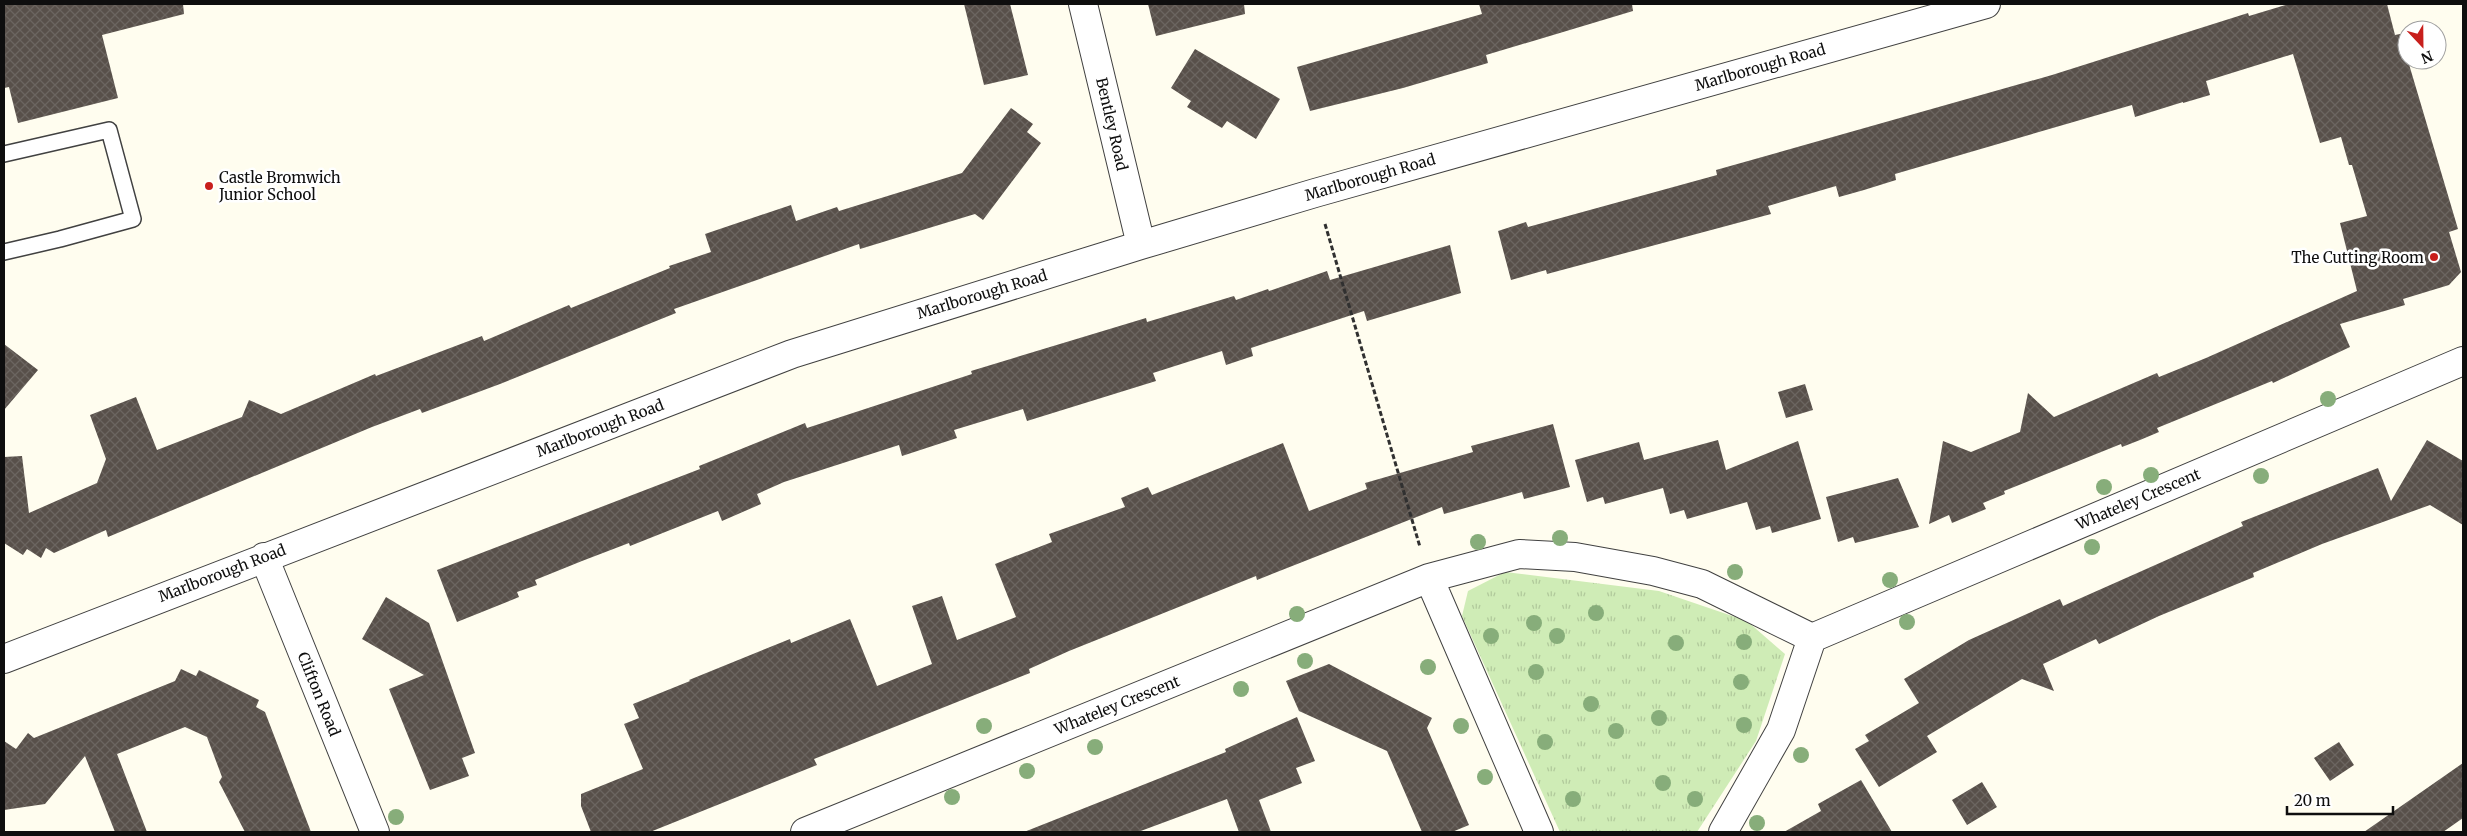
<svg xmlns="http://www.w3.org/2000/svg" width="2467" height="836" viewBox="0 0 2467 836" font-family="Merriweather,serif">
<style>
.grass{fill:url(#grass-tufts)}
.building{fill:url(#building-cross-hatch)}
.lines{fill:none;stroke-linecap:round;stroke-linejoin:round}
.lane-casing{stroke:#414141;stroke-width:18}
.street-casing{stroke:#414141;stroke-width:30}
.path{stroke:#303030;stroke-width:3;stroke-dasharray:5 2.5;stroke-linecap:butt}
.lane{stroke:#fff;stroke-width:15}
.street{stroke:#fff;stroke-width:28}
.tree{fill:#87ad7a}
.poi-dot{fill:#c81f1c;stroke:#fff;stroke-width:2}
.labels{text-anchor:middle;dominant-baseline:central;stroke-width:5;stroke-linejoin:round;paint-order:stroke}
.street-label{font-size:15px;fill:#0e0e0e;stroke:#fff}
.poi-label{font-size:15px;fill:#0e0e0e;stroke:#fff;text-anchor:start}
</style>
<defs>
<pattern id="grass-tufts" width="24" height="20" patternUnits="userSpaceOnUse" patternTransform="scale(1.25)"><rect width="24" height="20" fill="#cfecb6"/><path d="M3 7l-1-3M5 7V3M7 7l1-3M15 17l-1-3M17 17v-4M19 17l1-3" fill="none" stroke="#b1c99b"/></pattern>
<pattern id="building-cross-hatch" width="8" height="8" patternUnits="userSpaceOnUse" patternTransform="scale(1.25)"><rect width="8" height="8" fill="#58504a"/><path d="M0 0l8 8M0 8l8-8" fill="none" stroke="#6b6560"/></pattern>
</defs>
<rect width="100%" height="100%" fill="#fffdef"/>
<path class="grass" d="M1505 572 1659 591 1747 621 1785 654 1756 741 1697 832H1560L1462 616 1468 591Z"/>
<path class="building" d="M4 4H183L184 14 102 35 118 98 18 123 9 87 4 88Z
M964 4H1010L1028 75 984 85Z
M1148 4H1244L1245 14 1156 36Z
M1479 4H1632L1633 11 1486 55 1488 63 1403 88 1310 111 1297 67 1482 14Z
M2289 4H2387L2395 35 2400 34 2458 229 2449 232 2461 272 2449 285 2403 299 2405 305 2340 324 2350 347 2273 383 2272 381 2157 428 2159 432 2140 440 2122 447 2121 444 2004 491 2005 494 1983 503 1986 509 1952 523 1949 515 1929 524 1943 441 1971 452 2020 432 2028 393 2054 417 2157 373 2159 377 2206 358 2357 291 2340 223 2367 216 2352 165H2349L2341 137 2320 143 2293 54 2206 81 2210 95 2183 103V102L2135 117 2132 105 1895 174 1896 180 1864 190 1839 197 1836 186 1768 206 1771 214 1547 274 1546 270 1511 280 1498 231 1526 222 1528 227 1717 175 1716 170 2052 75 2248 13 2249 16Z
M1195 49 1280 99 1256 139 1227 121 1222 128 1187 107 1191 101 1171 88Z
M1011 108 1033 124 1027 132 1041 143 983 220 975 214 860 249 859 244 674 309 676 313 500 384 422 413 420 409 372 427 108 537 106 530 54 553 46 548 41 558 27 549 23 555 4 543V457L22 456 29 513 97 483 106 459 90 415 136 397 157 450 242 417 249 400 281 414 375 374 376 376 482 336 484 341 569 305 571 308 670 268 669 266 711 252 705 234 791 205 796 221 837 207 839 211 962 173Z
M1450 245 1461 293 1367 321 1364 311 1251 348 1253 356 1226 365 1222 351 1153 373 1156 381 1027 421 1023 409 954 430 957 438 902 456 899 445 784 482 757 494 761 504 722 521 718 511 630 546 629 543 582 561 535 580 537 585 517 592 519 597 457 622 437 570 700 469 699 466 805 423 807 428 972 374 971 371 1146 318 1147 322 1234 296 1236 300 1268 289 1269 291 1327 271 1330 280Z
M4 344 38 370 4 410Z
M1805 384 1813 410 1786 418 1778 392Z
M1553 424 1570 487 1524 499 1522 492 1444 514 1442 507 1257 580 1256 576 1069 651 1029 669 1030 673 814 759 817 765 650 832H591L581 806V794L643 769 624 724 639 718 633 704 690 681 689 680 790 639 791 643 850 619 877 686 932 664 912 606 942 596 957 640 1016 617 995 564 1052 542 1049 534 1125 507 1121 498 1148 487 1152 495 1283 443 1309 511 1367 489 1365 483 1473 452 1471 446Z
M1718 440 1726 470 1798 441 1821 519 1772 533 1770 526 1756 530 1747 502 1687 519 1684 510 1670 514 1663 488 1605 504 1603 497 1587 502 1575 460 1639 442 1644 460Z
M2427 440 2463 461V525L2430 505 2322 544 2253 573 2254 577 2159 616 2099 644 2096 639 2043 664 2054 691 2022 679 1927 736 1937 752 1879 787 1855 749 1869 741 1865 735 1919 703 1904 679 1969 640 2060 599 2063 606 2243 526 2241 522 2378 468 2391 501Z
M1898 478 1919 527 1855 543 1853 537 1838 542 1826 497Z
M386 597 429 623 475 753 462 758 469 776 430 790 389 689 424 675 362 639Z
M1329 664 1432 718 1427 728 1469 825 1452 832H1422L1387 751 1299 711 1286 681Z
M181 669 196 676 199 670 259 700 256 707 265 712 311 832H245L219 782 222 777 207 737 185 727 117 754 147 832H115L85 756 45 804 4 810V741L16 749 28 733 34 738 175 681Z
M1297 717 1315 761 1296 768 1302 783 1259 800 1271 832H1239L1227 799 1138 832H1024L1226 752 1225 749Z
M2339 742 2354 765 2330 781 2314 758Z
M2463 763V818L2443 832H2364Z
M1861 780 1892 832H1784L1821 811 1818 804Z
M1982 782 1997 807 1967 825 1952 800Z"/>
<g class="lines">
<g class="lane-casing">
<path id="lane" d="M4 154 109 130 133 219 60 239 4 252"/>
</g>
<g class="street-casing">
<path id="street" d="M1083 4 1141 245
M264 557 375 832
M1429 578 1539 832
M4 659 792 354 1141 245 1315 193 1986 4
M805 832 1429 578 1519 554 1575 557 1653 571 1702 584 1812 638
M1723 832 1781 730 1812 638 2463 361"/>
</g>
<path class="path" d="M1325 224 1420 547"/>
<use href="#lane" class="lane"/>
<use href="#street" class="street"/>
</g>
<g class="tree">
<circle cx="2328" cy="399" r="8"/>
<circle cx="2151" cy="475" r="8"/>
<circle cx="2261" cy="476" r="8"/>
<circle cx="2104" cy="487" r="8"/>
<circle cx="1560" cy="538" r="8"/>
<circle cx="1478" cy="542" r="8"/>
<circle cx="2092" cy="547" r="8"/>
<circle cx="1735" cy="572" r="8"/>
<circle cx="1890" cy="580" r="8"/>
<circle cx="1596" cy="613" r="8"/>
<circle cx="1297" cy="614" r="8"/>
<circle cx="1907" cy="622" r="8"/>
<circle cx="1534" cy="623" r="8"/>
<circle cx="1491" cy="636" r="8"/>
<circle cx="1557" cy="636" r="8"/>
<circle cx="1744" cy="642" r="8"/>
<circle cx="1676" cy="643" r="8"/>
<circle cx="1305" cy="661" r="8"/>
<circle cx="1428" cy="667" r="8"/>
<circle cx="1536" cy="672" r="8"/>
<circle cx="1741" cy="682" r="8"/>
<circle cx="1241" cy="689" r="8"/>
<circle cx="1591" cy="704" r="8"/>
<circle cx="1659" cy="718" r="8"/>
<circle cx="1744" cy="725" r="8"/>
<circle cx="984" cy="726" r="8"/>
<circle cx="1461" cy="726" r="8"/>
<circle cx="1616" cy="731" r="8"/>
<circle cx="1545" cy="742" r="8"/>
<circle cx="1095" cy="747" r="8"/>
<circle cx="1801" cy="755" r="8"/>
<circle cx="1027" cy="771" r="8"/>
<circle cx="1485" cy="777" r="8"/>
<circle cx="1663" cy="783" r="8"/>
<circle cx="952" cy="797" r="8"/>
<circle cx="1573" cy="799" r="8"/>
<circle cx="1695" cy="799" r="8"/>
<circle cx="396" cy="817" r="8"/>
<circle cx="1757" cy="823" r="8"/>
</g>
<g class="poi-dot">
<circle cx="209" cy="186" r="5"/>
<circle cx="2434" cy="257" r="5"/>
</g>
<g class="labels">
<g class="street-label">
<text transform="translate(1760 67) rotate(-16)">Marlborough Road</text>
<text transform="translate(1112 124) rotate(77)">Bentley Road</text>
<text transform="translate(1370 177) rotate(-16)">Marlborough Road</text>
<text transform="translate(982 294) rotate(-17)">Marlborough Road</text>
<text transform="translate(600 428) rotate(-21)">Marlborough Road</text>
<text transform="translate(2138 499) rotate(-23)">Whateley Crescent</text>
<text transform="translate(222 573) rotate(-21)">Marlborough Road</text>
<text transform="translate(319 694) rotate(68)">Clifton Road</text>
<text transform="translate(1117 705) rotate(-22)">Whateley Crescent</text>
</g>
<g class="poi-label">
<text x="219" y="177">Castle Bromwich<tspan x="219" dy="17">Junior School</tspan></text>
<text x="2424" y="257" text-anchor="end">The Cutting Room</text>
</g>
</g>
<rect width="2467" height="836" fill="none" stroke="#0e0e0e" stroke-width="10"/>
<g transform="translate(2422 45) rotate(158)"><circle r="24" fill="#ffffff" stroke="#9f9f9f"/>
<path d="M0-4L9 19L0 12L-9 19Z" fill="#c81f1c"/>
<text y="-8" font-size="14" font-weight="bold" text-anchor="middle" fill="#0e0e0e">N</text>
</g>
<path d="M2287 806v8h106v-8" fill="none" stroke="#0e0e0e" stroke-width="2.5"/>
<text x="2294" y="806" font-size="15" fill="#0e0e0e" stroke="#ffffff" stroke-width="4" paint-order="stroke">20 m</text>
</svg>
